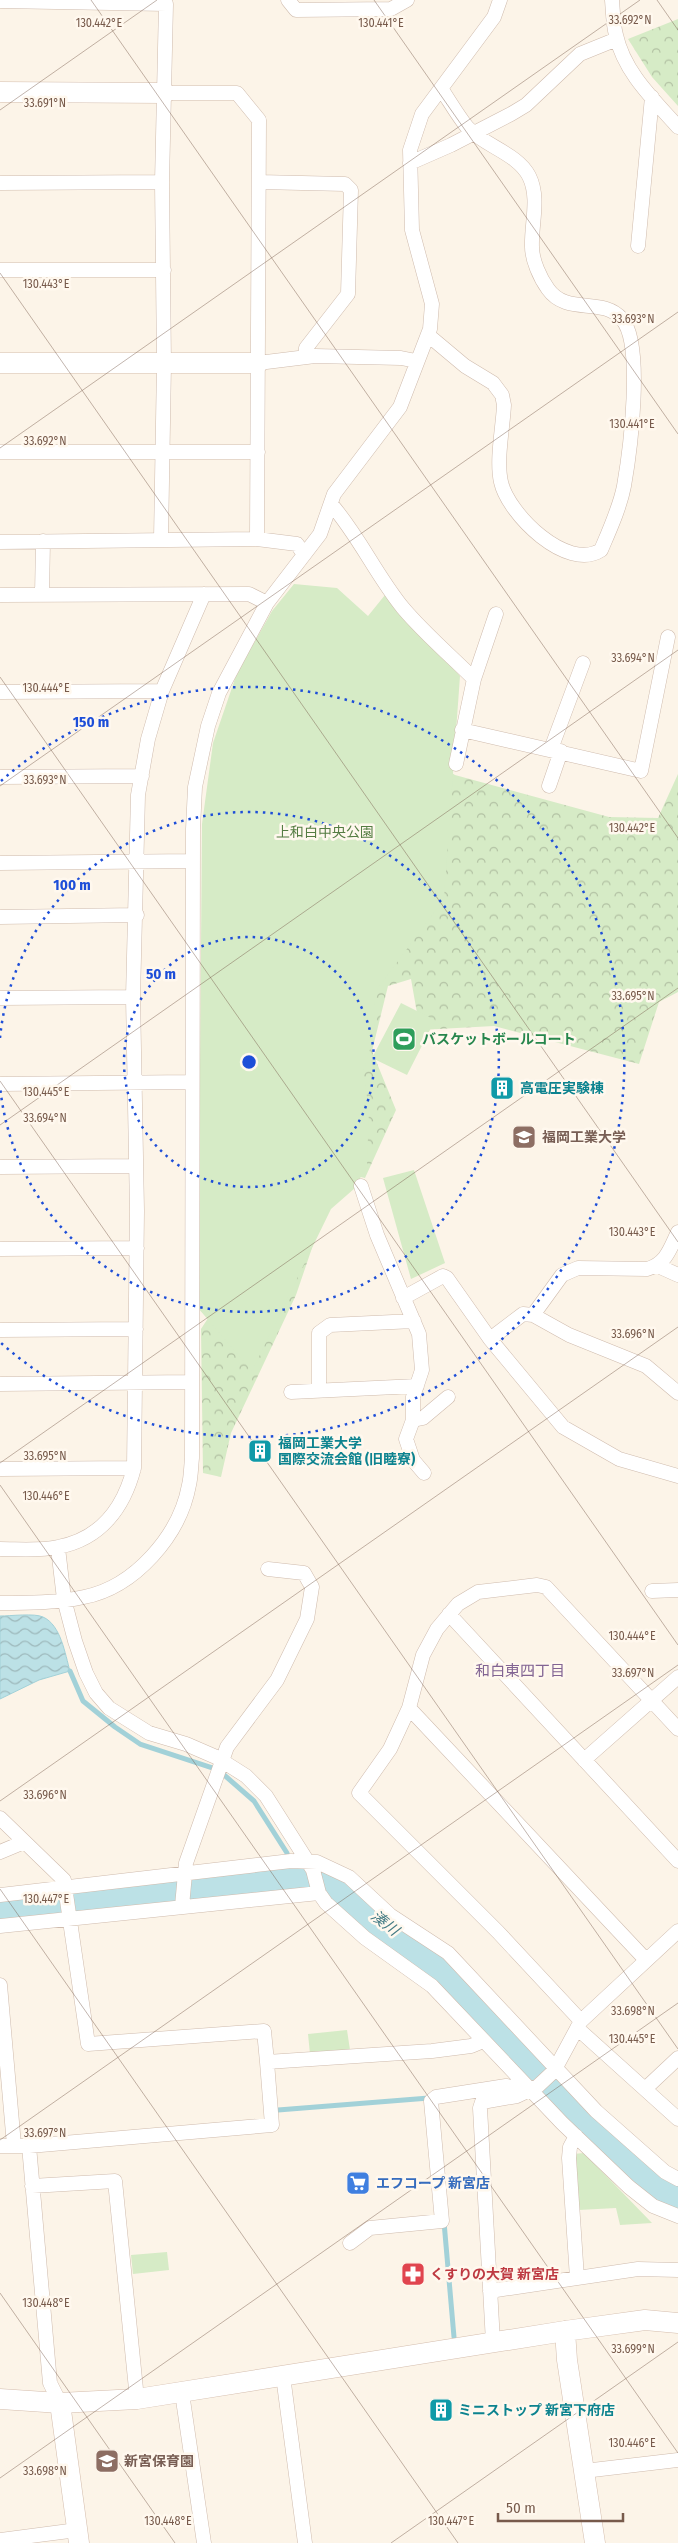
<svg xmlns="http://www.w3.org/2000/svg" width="678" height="2543" viewBox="0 0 678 2543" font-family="'Fira Sans Condensed','Noto Sans JP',sans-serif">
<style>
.forest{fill:url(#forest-crowns)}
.park{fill:#d6ebc6}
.water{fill:url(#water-waves);stroke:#a2d1d8}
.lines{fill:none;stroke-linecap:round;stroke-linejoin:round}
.stream{stroke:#a2d1d8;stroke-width:5}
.river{stroke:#bce1e6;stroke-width:30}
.street-casing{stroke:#cfbbad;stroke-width:15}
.secondary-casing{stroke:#d4bdad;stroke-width:21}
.street{stroke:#fff;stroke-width:14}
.secondary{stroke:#fff;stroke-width:20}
.ticks{fill:none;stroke:#775a4b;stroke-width:1;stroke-opacity:0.45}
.ring{fill:none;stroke:#1d4ed8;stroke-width:2.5;stroke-dasharray:2.5 5}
.labels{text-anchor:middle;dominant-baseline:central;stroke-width:5;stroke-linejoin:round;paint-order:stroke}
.park-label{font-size:14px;fill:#557d43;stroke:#fff8ee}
.leisure-label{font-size:14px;font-weight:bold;fill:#27864d;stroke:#fff8ee;text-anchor:start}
.culture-label{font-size:14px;font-weight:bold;fill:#0d838f;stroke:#fff8ee;text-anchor:start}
.education-label{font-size:14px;font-weight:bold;fill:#785e54;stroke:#fff8ee;text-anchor:start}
.shop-label{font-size:14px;font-weight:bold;fill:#366cbe;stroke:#fff8ee;text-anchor:start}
.health-label{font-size:14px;font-weight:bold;fill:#be3a42;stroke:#fff8ee;text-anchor:start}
.neighbourhood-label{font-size:15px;fill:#826493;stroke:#fff8ee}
.water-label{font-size:15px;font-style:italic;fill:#427a83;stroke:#fff8ee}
.ticks-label{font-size:12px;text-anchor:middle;fill:#775a4b;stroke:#fff8ee;stroke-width:5;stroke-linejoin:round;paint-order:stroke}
.centre{fill:#1d4ed8;stroke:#fff8ee;stroke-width:2.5}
.ring-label{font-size:15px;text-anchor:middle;font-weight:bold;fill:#1d4ed8;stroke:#fff8ee;stroke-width:5;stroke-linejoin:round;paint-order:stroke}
</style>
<defs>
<pattern id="forest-crowns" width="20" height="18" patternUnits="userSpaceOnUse" patternTransform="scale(1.25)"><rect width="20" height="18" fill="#d6ebc6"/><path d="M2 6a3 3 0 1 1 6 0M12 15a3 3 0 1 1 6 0" fill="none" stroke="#b2c1a3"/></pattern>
<pattern id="water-waves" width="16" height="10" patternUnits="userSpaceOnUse" patternTransform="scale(1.25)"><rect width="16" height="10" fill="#bce1e6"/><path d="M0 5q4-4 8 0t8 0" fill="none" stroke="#9eb9bc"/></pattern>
</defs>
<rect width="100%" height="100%" fill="#fcf4e8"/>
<path class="forest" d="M678 19V106L652 77 628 39Z
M416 749 455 775 609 817 658 818 678 774V992L659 1002 639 1064 494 1026 420 1030 411 979 388 986 372 1051 396 1110 365 1178 318 1167Z
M328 1201 296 1295 231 1433 221 1477 203 1473 201 1329 243 1264Z"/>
<path class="park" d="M294 584 337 588 368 616 385 595 460 676 444 899 375 992 374 1036 363 1072 369 1109 367 1165 355 1188 331 1209 252 1371 198 1308 202 824 213 743 237 673 272 611Z
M401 1003 435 1020 407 1075 372 1058Z
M414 1170 445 1263 411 1279 383 1178Z
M347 2030 350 2050 310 2054 308 2034Z
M584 2153 652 2223 620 2225 616 2208 579 2210 573 2154Z
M167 2252 169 2270 133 2274 131 2255Z"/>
<path class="water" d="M0 1616C10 1616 35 1613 43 1617 61 1625 65 1654 70 1671L39 1680 0 1699Z"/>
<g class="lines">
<path class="stream" d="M70 1671 83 1701 115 1727 140 1744 213 1768
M223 1774 254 1801 287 1853 290 1878
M278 2110 429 2098
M444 2222 454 2337"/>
<path class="river" d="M0 1906 290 1878 333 1882 381 1923 439 1966 584 2118 660 2186 678 2193"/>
<g class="street-casing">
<path id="street" d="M288 0 296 10 391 9 407 0
M612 0C613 11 613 24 616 35 624 72 653 99 678 127
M0 1 166 4 162 182 164 364 161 539
M165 93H237L259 120 257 539
M410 163 451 145 511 114 526 105 580 54 617 39
M259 182 345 184 351 190 348 294 306 348 305 357
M0 183 162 182
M638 246 652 97
M0 270H164
M428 335 465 366 493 383 502 395 504 405C503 427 496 460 501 482 508 514 567 572 601 550 610 529 620 507 624 486 630 452 644 344 622 319 602 296 567 316 548 289 540 278 532 260 532 247 531 224 540 198 529 176 517 153 484 146 467 127 458 116 450 102 442 90
M258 363 315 356 401 358 416 361
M0 452H258
M331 504C359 536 376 575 403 608 424 633 451 656 474 679L456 764
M0 542 257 539 297 544 304 555
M0 595 249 594 267 603
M42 595 43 541
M474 679 496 614
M0 692 162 691
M462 730 641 771 668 637
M551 749 583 663
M0 777 142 776
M549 786 561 751
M0 863 193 861
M0 917 137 915
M0 998 133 997
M0 1084 192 1082
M0 1167 136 1166
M361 1186 377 1235 419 1334 422 1370 413 1397V1420L406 1439 413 1460 424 1473
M0 1249 137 1248
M658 1266 678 1275
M403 1298 443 1276 447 1278 490 1339 563 1427 619 1459 678 1476
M533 1315 569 1335 646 1366 678 1393
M0 1330 136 1329
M490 1339 523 1314 533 1315 562 1275 578 1268 647 1269C666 1264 670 1249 678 1232
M0 1384 192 1382
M319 1390V1333L330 1325 414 1321
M291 1392 417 1386
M413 1420 423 1418 448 1397
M0 1469 134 1468
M58 1548 64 1599 75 1641 86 1673 96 1693 109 1708 149 1733 186 1744 216 1757 246 1776 266 1796 313 1870 319 1893 326 1903 365 1938 432 1986 562 2123 629 2187 653 2206 678 2216
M0 1549C19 1549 40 1551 58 1547 101 1539 124 1507 134 1468L137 1211 133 997 138 795 148 739 162 691 204 594
M652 1591 678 1590
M0 1603C27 1603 57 1603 84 1597 135 1587 180 1535 189 1485 191 1477 191 1467 192 1458L193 829 195 787 208 726 219 693 267 603 320 534 334 494 400 407 430 329 432 304 412 230 410 150 422 114 494 17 500 0
M449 1614 678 1861
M409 1708 646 1960
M584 1760 678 1677
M0 1818 64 1880 88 2044 264 2031 267 2062
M0 1852 24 1842
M0 1895 291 1861 317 1862 349 1877 390 1915 448 1953 596 2111 665 2172 678 2179
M182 1906 186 1863 227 1747 277 1680 307 1619 312 1587 304 1573 268 1569
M0 1926 319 1893
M0 1985 14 2145
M581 2021 498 1932 359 1793 390 1749 409 1708 423 1655 437 1629 458 1604 478 1592 537 1585 546 1587 678 1729
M577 2028 678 2119
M645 2089 678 2058
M576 2136 570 2147 569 2158 577 2278
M0 2146H29L272 2125 267 2062 432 2051 471 2046 483 2041
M29 2146 50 2383 60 2403
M32 2186 115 2181 137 2399
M350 2243 370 2228 442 2221 431 2101 436 2097 506 2086 530 2090
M490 2291 638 2269 678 2270
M493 2342 480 2108 482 2102 517 2096 538 2086 554 2071 581 2021 678 1931
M283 2376 305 2543
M182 2393 204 2543
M584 2471 678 2460
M0 2540 77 2530"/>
</g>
<g class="secondary-casing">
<path id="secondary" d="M0 92 165 93
M0 363H258
M565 2331 567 2360 595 2543
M0 2399 60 2403 137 2399 565 2331 645 2320 678 2323
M60 2403 79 2543"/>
</g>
<use href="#street" class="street"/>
<use href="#secondary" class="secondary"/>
</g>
<path class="ticks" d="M91 0 678 838M374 0 678 434M657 0 678 30M0 110 157 0M0 273 678 1242M0 448 640 0M0 677 678 1645M0 786 678 312M0 1081 678 2049M0 1125 678 650M0 1463 678 988M0 1485 678 2453M0 1801 678 1327M0 1889 458 2543M0 2140 678 1665M0 2293 175 2543M0 2478 678 2003M391 2543 678 2342"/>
<g class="ring">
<circle cx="249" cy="1062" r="125"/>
<path d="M0 1038A250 250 0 1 1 0 1086"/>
<path d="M1 781A375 375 0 1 1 1 1343"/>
</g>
<defs>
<g id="stadium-square" transform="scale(1.25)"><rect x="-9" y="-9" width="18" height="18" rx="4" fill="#2e9e5b" stroke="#fff8ee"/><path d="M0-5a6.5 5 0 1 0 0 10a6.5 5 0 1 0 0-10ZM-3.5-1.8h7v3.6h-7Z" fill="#fff"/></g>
<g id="building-square" transform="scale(1.25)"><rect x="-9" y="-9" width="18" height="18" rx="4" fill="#0f9aa8" stroke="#fff8ee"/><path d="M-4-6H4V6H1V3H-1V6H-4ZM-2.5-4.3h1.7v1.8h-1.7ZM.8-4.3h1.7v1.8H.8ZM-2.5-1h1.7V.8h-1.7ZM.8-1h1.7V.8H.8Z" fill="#fff"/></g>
<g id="university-square" transform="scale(1.25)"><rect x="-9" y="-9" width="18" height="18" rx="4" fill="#8d6e63" stroke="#fff8ee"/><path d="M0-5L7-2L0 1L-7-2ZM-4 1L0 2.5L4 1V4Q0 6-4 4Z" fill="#fff"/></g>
<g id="supermarket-square" transform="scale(1.25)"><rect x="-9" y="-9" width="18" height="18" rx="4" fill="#3f7fe0" stroke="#fff8ee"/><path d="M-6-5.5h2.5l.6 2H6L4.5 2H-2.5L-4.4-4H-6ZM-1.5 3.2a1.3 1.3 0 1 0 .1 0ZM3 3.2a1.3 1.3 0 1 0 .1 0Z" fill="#fff"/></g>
<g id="pharmacy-square" transform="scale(1.25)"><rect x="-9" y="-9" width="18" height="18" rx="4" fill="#e0444e" stroke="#fff8ee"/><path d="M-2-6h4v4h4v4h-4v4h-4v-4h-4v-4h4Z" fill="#fff"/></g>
<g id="school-square" transform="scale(1.25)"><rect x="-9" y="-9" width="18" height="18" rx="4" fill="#8d6e63" stroke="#fff8ee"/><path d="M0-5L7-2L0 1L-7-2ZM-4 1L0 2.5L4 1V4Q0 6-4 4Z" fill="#fff"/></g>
</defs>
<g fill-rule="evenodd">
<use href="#stadium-square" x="404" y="1039"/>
<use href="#building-square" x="502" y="1088"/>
<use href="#university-square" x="524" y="1137"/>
<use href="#building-square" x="260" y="1451"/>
<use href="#supermarket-square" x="358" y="2183"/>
<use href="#pharmacy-square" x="413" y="2274"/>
<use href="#building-square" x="441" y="2410"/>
<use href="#school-square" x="107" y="2461"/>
</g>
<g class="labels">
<g class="park-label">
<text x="325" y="832">上和白中央公園</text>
</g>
<g class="leisure-label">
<text x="422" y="1039">バスケットボールコート</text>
</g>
<g class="culture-label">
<text x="520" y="1088">高電圧実験棟</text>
<text x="278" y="1443">福岡工業大学<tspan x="278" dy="16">国際交流会館 (旧睦寮)</tspan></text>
<text x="458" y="2410">ミニストップ 新宮下府店</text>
</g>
<g class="education-label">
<text x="542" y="1137">福岡工業大学</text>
<text x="124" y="2461">新宮保育園</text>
</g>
<g class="shop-label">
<text x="376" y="2183">エフコープ 新宮店</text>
</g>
<g class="health-label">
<text x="430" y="2274">くすりの大賀 新宮店</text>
</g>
<g class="neighbourhood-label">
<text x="520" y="1671">和白東四丁目</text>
</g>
<g class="water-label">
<text transform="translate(385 1923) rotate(38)">湊川</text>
</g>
</g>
<g class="ticks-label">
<text x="630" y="24">33.692°N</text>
<text x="99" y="27">130.442°E</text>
<text x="381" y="27">130.441°E</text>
<text x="45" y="107">33.691°N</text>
<text x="46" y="288">130.443°E</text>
<text x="633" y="323">33.693°N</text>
<text x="632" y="428">130.441°E</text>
<text x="45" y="445">33.692°N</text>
<text x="633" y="662">33.694°N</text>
<text x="46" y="692">130.444°E</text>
<text x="45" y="784">33.693°N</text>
<text x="632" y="832">130.442°E</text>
<text x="633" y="1000">33.695°N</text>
<text x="46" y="1096">130.445°E</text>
<text x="45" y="1122">33.694°N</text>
<text x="632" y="1236">130.443°E</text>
<text x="633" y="1338">33.696°N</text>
<text x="45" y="1460">33.695°N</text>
<text x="46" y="1500">130.446°E</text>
<text x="632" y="1640">130.444°E</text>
<text x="633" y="1677">33.697°N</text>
<text x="45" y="1799">33.696°N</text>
<text x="46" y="1903">130.447°E</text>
<text x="633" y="2015">33.698°N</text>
<text x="632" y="2043">130.445°E</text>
<text x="45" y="2137">33.697°N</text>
<text x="46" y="2307">130.448°E</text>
<text x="633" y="2353">33.699°N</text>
<text x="632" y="2447">130.446°E</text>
<text x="45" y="2475">33.698°N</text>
<text x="168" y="2525">130.448°E</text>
<text x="451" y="2525">130.447°E</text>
</g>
<circle cx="249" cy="1062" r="8" class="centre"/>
<g class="ring-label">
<text x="91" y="727">150 m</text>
<text x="72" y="890">100 m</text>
<text x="161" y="979">50 m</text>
</g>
<path d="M498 2513v8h125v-8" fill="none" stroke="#775a4b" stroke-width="2.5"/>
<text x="506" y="2513" font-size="15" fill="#775a4b" stroke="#fff8ee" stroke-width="4" paint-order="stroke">50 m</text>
</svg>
